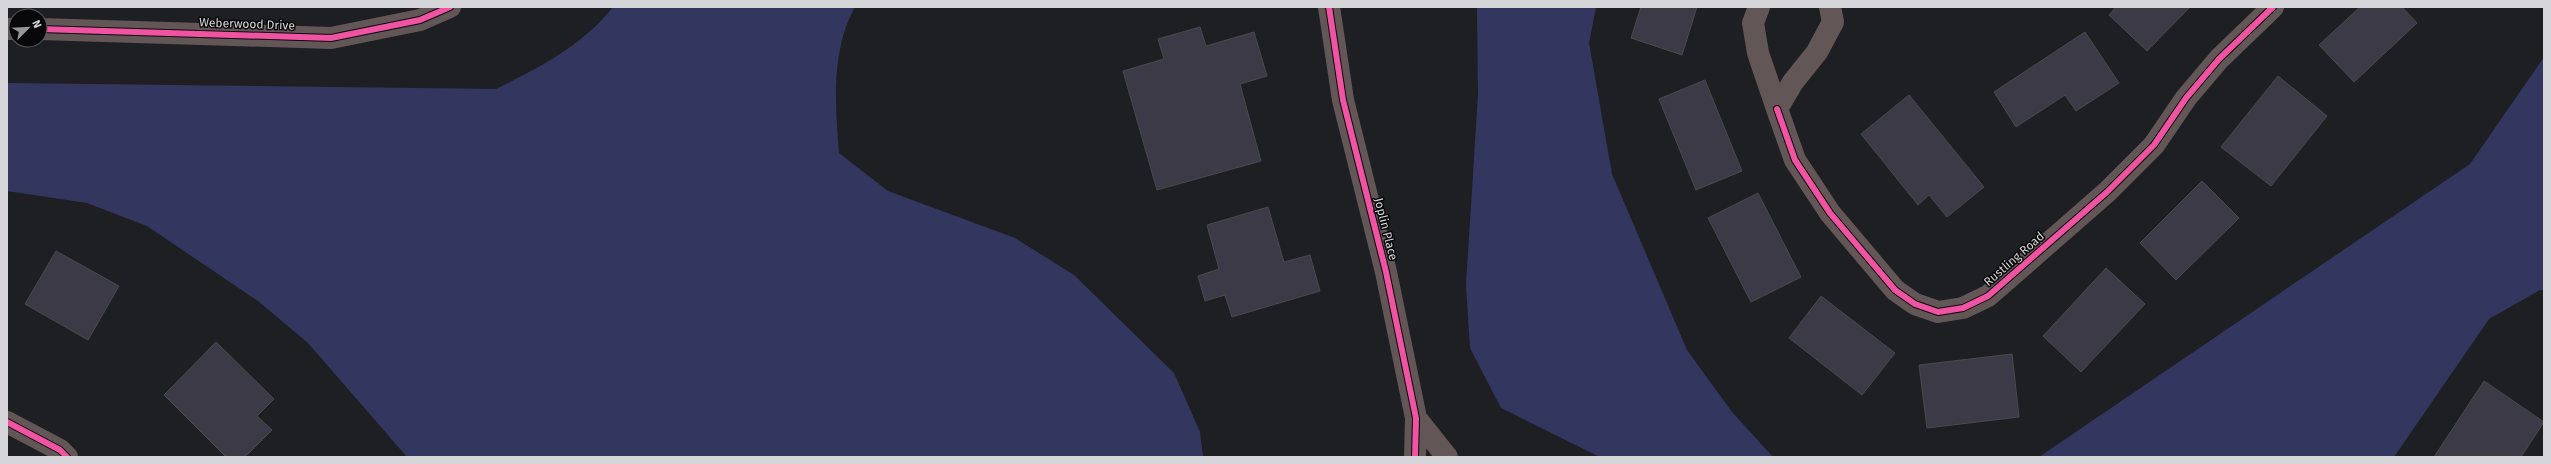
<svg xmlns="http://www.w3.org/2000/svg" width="2551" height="464" viewBox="0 0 2551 464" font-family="'Fira Sans',sans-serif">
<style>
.green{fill:#33375f}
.building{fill:#3d3a47;stroke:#494a4c}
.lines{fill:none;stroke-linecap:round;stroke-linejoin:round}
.minor{stroke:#635657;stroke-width:22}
.tertiary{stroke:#635657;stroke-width:22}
.cycleway-casing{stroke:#08080a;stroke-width:8}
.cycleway{stroke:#f153a3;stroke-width:6}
.labels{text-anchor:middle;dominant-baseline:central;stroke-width:3;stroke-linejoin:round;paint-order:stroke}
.street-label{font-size:12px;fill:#d6d6da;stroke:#08080a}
</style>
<rect width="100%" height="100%" fill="#1e1f22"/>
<path class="green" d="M613 7H855C831 50 835 105 839 153L888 191 1015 238 1074 275 1174 373 1200 432 1203 457H407L308 343 258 301 147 226 87 203 7 191V83L496 89C540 67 582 46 613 7Z
M1477 7H1596L1589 43 1612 174 1687 350 1732 412 1773 457H1600L1501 408 1470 348 1466 285 1478 95Z
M2544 57V290H2540L2489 319 2394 457H2039L2470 164Z"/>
<path class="building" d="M1641 7H1697L1682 55 1631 38Z
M2116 7H2190L2147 51 2109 15Z
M2360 7H2402L2417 23 2354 82 2319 45Z
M1200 27 1206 46 1254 32 1267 76 1240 84 1261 161 1157 190 1123 71 1164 59 1158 39Z
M2085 32 2119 83 2076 111 2065 95 2016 127 1994 92Z
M2278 76 2327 116 2271 186 2221 147Z
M1705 80 1742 171 1696 190 1659 99Z
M1909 95 1984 187 1947 217 1929 195 1918 205 1861 134Z
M2202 181 2239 218 2176 280 2140 243Z
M1758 193 1801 277 1751 302 1708 218Z
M1268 207 1284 262 1310 255 1320 291 1232 317 1225 295 1205 301 1198 276 1219 269 1207 225Z
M56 251 119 286 88 340 25 304Z
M2106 268 2145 304 2081 372 2043 336Z
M1821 296 1895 353 1862 395 1789 338Z
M216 342 274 399 257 416 272 430 245 457H226L164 395Z
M2012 354 2019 417 1927 428 1919 365Z
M2484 381 2544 422 2521 457H2434Z"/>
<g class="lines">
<path class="minor" d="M1329 7 1343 100 1386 272 1416 418 1415 457
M1759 7 1753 23 1758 53 1777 109 1793 82 1817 52 1833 22 1830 7
M1777 109 1795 160 1830 213 1895 290 1915 304 1938 312 1963 308 1988 296 2107 192 2154 145 2186 98 2219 59 2273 7
M1416 418 1447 457
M7 422 60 450 67 457"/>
<path class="tertiary" d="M7 29H16
M40 29 331 38 420 20 450 7"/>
<g class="cycleway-casing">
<path id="cycleway" d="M1329 7 1343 100 1386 272 1416 418 1415 457
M40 29 331 38 420 20 450 7
M1777 109 1795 160 1830 213 1895 290 1915 304 1938 312 1963 308 1988 296 2107 192 2154 145 2186 98 2219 59 2273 7
M7 422 60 450 67 457"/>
</g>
<use href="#cycleway" class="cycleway"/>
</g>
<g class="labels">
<g class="street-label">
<text transform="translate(247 24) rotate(2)">Weberwood Drive</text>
<text transform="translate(1386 229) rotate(76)">Joplin Place</text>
<text transform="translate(2014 259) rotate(-41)">Rustling Road</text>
</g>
</g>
<rect width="2551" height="464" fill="none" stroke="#d6d6da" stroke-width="16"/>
<g transform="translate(28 28) rotate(66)"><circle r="19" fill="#08080a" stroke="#5a5a5d"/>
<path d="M0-3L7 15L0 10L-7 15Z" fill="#96969a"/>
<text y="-6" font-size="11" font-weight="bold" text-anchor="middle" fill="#d6d6da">N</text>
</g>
</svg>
